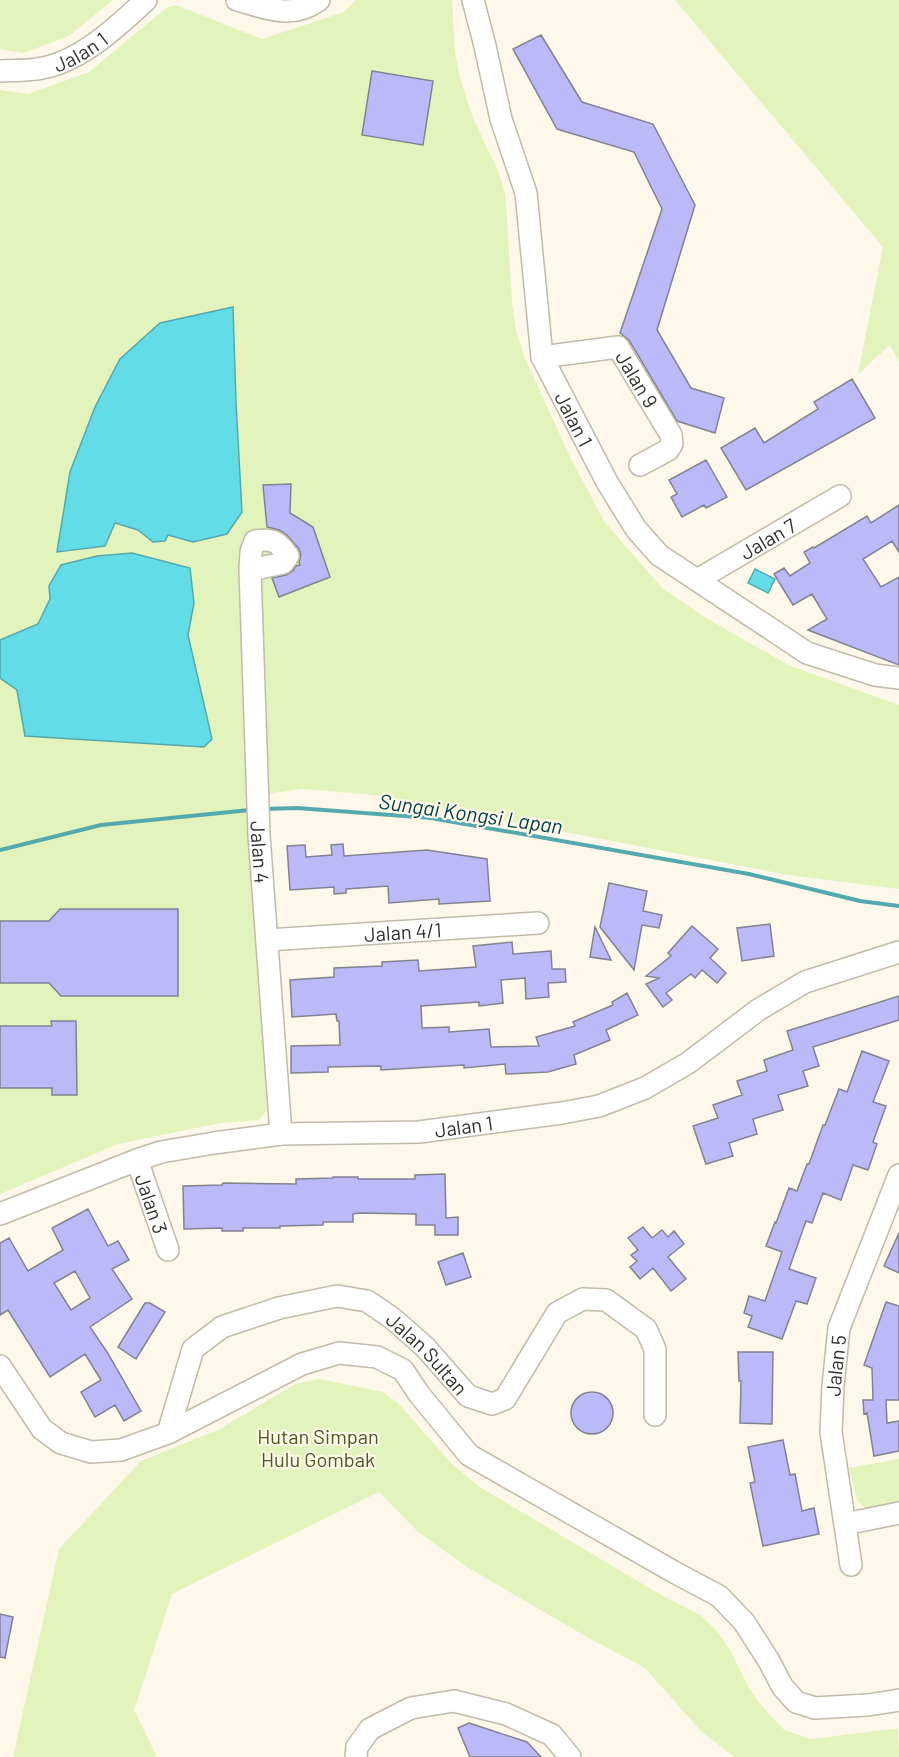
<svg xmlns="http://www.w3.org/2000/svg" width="899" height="1757" viewBox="0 0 899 1757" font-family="Barlow,sans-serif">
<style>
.green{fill:#e2f3bb}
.water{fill:#62dde7;stroke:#54a9ae;stroke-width:1.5}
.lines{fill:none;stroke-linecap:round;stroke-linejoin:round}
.stream{stroke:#54a9ae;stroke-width:4}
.building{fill:#bbb9f8;stroke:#828292;stroke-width:1.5;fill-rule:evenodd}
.minor-casing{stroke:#c2baaa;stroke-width:24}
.minor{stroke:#fff;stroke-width:21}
.labels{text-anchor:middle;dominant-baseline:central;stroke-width:4.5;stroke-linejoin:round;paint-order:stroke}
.street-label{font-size:20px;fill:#34312a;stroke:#fef8ea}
.park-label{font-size:20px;fill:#4a581e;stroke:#fef8ea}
.water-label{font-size:21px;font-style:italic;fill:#034044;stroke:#fef8ea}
</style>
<rect width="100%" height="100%" fill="#fef8ea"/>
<path class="green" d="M0 0H113L69 36 24 53 0 49Z
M356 0H452L455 52 460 78 473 118 499 173 505 194 507 216 512 303 516 330 524 356 571 459 604 521 662 588 706 618 788 665 899 705V889L788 875 373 795 303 789 248 796 267 1110 259 1120 221 1123 118 1144 0 1194V90L28 94 89 72 166 8 176 5 262 39 344 12Z
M675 0H899V362L890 345 858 374 883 247Z
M319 1379 383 1392 398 1403 451 1463 478 1486 661 1595 700 1615 716 1630 730 1650 749 1688 760 1704 784 1730 811 1739 892 1729H898L899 1757H734L701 1731 645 1668 587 1637 467 1567 418 1532 379 1492 172 1594 134 1710 157 1757H13L59 1549 141 1461 220 1429 295 1384Z
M899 1459V1503L866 1509 857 1500 849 1468Z"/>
<path class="water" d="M233 307 236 403 242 512 227 534 193 542 168 535 165 541 153 542 138 530 115 523 105 546 57 552 70 472 95 407 120 359 160 323Z
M132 553 190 568 194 603 188 635 212 739 204 747 25 736 17 690 0 678V640L38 624 50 599 49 586 61 565 97 556Z
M755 569 775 579 768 593 748 583Z"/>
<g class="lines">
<path class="stream" d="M264 809 297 808 431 818 749 874 860 901 899 906
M0 850 101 825 250 810"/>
</g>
<path class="building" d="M541 35 582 102 653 124 695 205 657 330 691 388 724 398 715 433 677 421 629 340 620 333 662 209 634 152 557 129 513 49Z
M372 71 433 81 423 145 362 135Z
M852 379 875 418 746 490 721 448 755 428 764 443 818 409 814 402Z
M706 460 727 497 706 508 704 505 682 517 671 497 677 494 669 480Z
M291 484 290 513 313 527 330 577 279 597 272 578 286 575 293 571 296 566 300 565 299 562 301 555 299 549 287 535 279 530 267 527 263 485Z
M899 505V552L892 541 863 559 881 587 899 577V665L808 630 827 619 812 594 793 605 774 574 784 568 790 576 810 563 804 552 813 547 814 548 867 516 871 523Z
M343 844 344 856 427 850 487 859 490 901 439 904V899L389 903 388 886 346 889V893L334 894V887L290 890 287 846 305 845 306 857 332 855 331 845Z
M609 883 647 891 643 911 662 915 659 928 642 925 634 970 600 927Z
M60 909H178V996H61L49 983H0V921H49Z
M770 924 774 956 742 961 737 928Z
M692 926 718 949 710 958 726 973 717 983 702 970 695 978 691 974 666 993 672 1000 663 1007 646 984 659 978 646 976 671 956 668 953Z
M595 927 611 960 590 957Z
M512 942 513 954 551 951 552 969H565L566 982 548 983 549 997 526 999 525 978 501 980 503 1003 479 1006V1002L421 1006 422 1028 449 1027V1032L489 1029 491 1047 539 1046 536 1037 575 1026 573 1022 613 1005 612 1002 627 993 638 1015 606 1030 610 1040 574 1055 576 1064 548 1072 506 1074 505 1064 464 1068V1065L381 1070V1066L328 1067V1072L291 1073V1046L340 1045 339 1021H337L336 1014 292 1017 290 980 334 977V968L382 966V962L418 960 419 971 476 967 473 946Z
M899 996V1020L813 1047 819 1066 803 1071 808 1086 778 1095 783 1110 753 1119 757 1134 729 1143 733 1156 706 1164 693 1126 718 1118 713 1105 742 1095 737 1081 767 1071 764 1060 793 1050 787 1031Z
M51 1021H76L77 1095H52V1088H0V1026H52Z
M862 1051 889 1061 873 1102 886 1106 873 1142 877 1144 868 1170 853 1165 841 1200 823 1193 812 1223 806 1221 789 1269 816 1278 807 1304 796 1301 782 1339 748 1327 752 1316 744 1313 749 1296 765 1301 782 1252 766 1246 775 1222 776 1223 789 1188 797 1191 807 1164H809L823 1125H825L839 1089 847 1092Z
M445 1174 446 1218 458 1217V1235H435V1225H416V1214L358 1213 353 1214V1222H323V1225L280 1226V1228H243V1231H222V1228L184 1229 183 1186 222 1185 223 1183 296 1184V1179L333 1178V1177H358V1179H415V1175Z
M88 1209 108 1246 118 1241 129 1260 112 1269 132 1299 90 1327 107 1352 141 1411 124 1421 115 1405 95 1417 81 1392 101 1380 85 1354 50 1377 8 1310 0 1315V1243L9 1238 28 1271 63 1250 52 1228ZM75 1271 90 1298 71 1310 54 1283Z
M643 1227 652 1238 662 1230 668 1237 674 1231 684 1244 668 1257 686 1279 671 1291 653 1268 640 1279 630 1267 637 1261 631 1255 638 1250 628 1238Z
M899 1233V1273L884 1266Z
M463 1253 471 1277 446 1285 438 1262Z
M886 1302 899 1306V1400H886L887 1423 899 1421V1451L874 1456 867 1413 864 1414 863 1400H873L872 1368 864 1365Z
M145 1303H150L165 1312 136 1359 118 1347Z
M738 1352H773L772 1424 740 1423 741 1381H739Z
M571 1413a21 21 0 1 1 42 0a21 21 0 1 1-42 0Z
M783 1440 790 1475 795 1474 802 1511 814 1508 819 1534 763 1546 750 1483 755 1482 748 1447Z
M0 1614 13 1617 5 1658 0 1657Z
M469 1723 527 1742 541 1757H470L458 1728Z"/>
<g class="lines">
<g class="minor-casing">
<g id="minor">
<path d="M237 0C266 8 292 20 319 0"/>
<path id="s1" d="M473 0 485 46 501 119 526 193 542 357 607 482 636 529 659 555 807 653 875 675 899 678"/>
<path id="s2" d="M0 71C12 70 25 71 37 69 78 64 117 27 146 0"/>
<path id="s3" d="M542 357 618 347 671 435 672 444 668 450 640 465"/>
<path id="s4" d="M250 570 283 563 288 556C279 542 273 538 255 541L251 552 250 570 259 835 281 1134"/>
<path id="s5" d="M697 580 840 496"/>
<path id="s6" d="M267 940 538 923"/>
<path id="s7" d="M137 1160 168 1250"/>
<path id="s8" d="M0 1214 137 1160 161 1152 214 1143 281 1134 419 1132 562 1113 599 1106 645 1088 688 1063 758 1010 805 982 899 952"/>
<path d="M0 1366 42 1429 61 1443 91 1452 121 1450 168 1433 302 1364 339 1353 377 1357 403 1370 419 1394 469 1455 674 1572 719 1596 744 1622 769 1661 782 1686 796 1702 815 1708 868 1705 899 1700"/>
<path id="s9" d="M168 1433 193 1349 222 1327 279 1308 337 1296 367 1301 392 1318 425 1347 468 1396 492 1404 505 1399 557 1313 583 1299 606 1300 646 1329 655 1349V1415"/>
<path d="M845 1524 899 1513"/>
<path id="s10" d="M851 1565 831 1432 833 1386 839 1328 899 1175"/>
<path d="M356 1757 357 1747 370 1729 411 1708 454 1701 506 1714 552 1735 570 1757"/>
</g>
</g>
<use href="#minor" class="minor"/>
</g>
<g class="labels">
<g class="street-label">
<text stroke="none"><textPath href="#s2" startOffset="84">Jalan 1</textPath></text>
<text stroke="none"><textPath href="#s3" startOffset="114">Jalan 9</textPath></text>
<text stroke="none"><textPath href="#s1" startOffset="435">Jalan 1</textPath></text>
<text stroke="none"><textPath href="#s5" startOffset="82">Jalan 7</textPath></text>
<text stroke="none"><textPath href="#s4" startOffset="394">Jalan 4</textPath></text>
<text stroke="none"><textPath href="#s6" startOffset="136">Jalan 4/1</textPath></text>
<text stroke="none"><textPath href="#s8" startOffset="477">Jalan 1</textPath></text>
<text stroke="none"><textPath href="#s7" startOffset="46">Jalan 3</textPath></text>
<text stroke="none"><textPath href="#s9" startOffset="354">Jalan Sultan</textPath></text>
<text stroke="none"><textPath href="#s10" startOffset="201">Jalan 5</textPath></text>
</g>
<g class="park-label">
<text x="318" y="1436">Hutan Simpan<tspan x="318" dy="23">Hulu Gombak</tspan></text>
</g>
<g class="water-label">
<text transform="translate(471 813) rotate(8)">Sungai Kongsi Lapan</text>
</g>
</g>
</svg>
